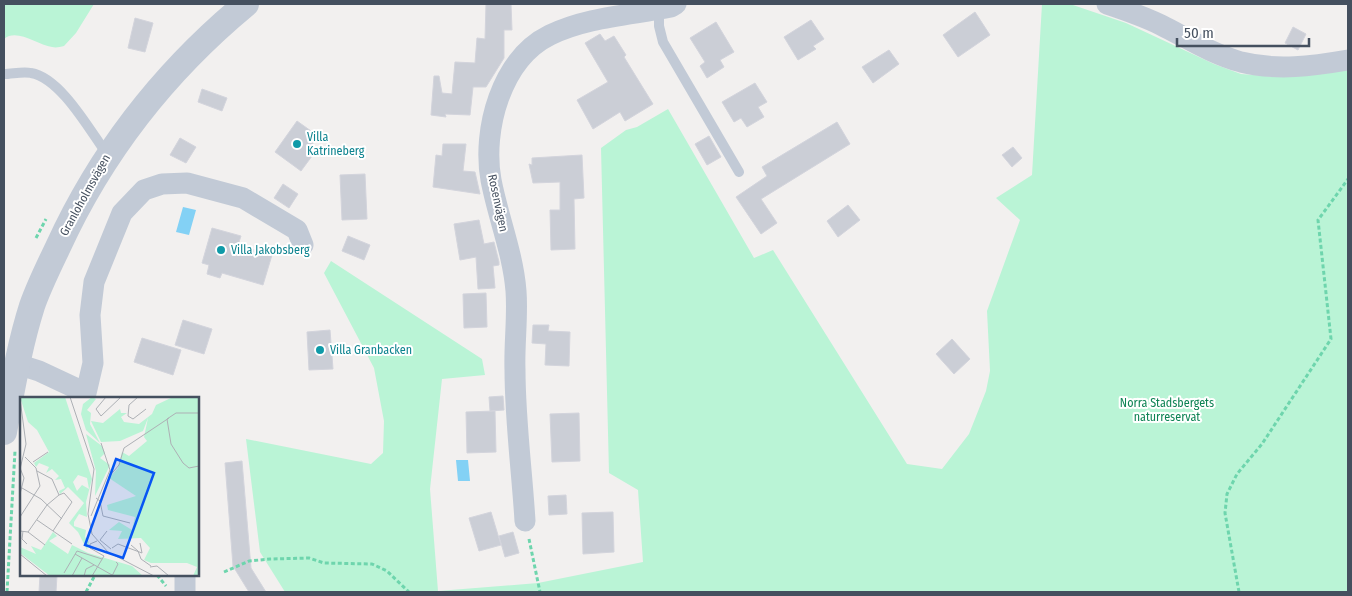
<svg xmlns="http://www.w3.org/2000/svg" width="1352" height="596" viewBox="0 0 1352 596" font-family="'Fira Sans Condensed',sans-serif">
<style>
.green{fill:#baf4d6}
.water{fill:#83d1f5}
.building{fill:#cbced6;stroke:#d3d4dc}
.lines{fill:none;stroke-linecap:round;stroke-linejoin:round}
.path{stroke:#6ed5ad;stroke-width:3;stroke-dasharray:4 2.5;stroke-linecap:butt}
.service{stroke:#c2cad6;stroke-width:10}
.minor{stroke:#c2cad6;stroke-width:21}
.tertiary{stroke:#c2cad6;stroke-width:26}
.culture-dot{fill:#0f9aa8;stroke:#fff;stroke-width:2}
.labels{text-anchor:middle;dominant-baseline:central;stroke-width:4;stroke-linejoin:round;paint-order:stroke}
.culture-label{font-size:12px;fill:#0d838f;stroke:#fff;text-anchor:start}
.street-label{font-size:12px;fill:#45505f;stroke:#fff}
.park-label{font-size:12px;fill:#0e8354;stroke:#fff}
.inset-road{fill:none;stroke:#adb0b5;stroke-width:1}
.view{fill:#0756f4;fill-opacity:0.15;stroke:#0756f4;stroke-width:2.5}
.inset-edge{fill:none;stroke:#45505f;stroke-width:2.5}
</style>
<rect width="100%" height="100%" fill="#f2f0ef"/>
<path class="green" d="M4 4H94L76 33 64 46C60 47 56 48 52 47 37 45 17 28 4 39Z
M1042 4H1070L1126 23 1214 64 1241 74 1280 77 1348 67V592H285L260 552 246 439 371 464 383 453 384 421 374 368 324 273 331 261 482 359 485 375 442 379 430 489 438 591 538 583 643 562 638 490 609 473 601 148 626 130 637 127 668 109 754 258 773 250 907 464 942 469 969 434 986 391 990 371 987 311 1020 220 996 198 1032 175Z"/>
<path class="water" d="M183 207 196 210 189 235 176 232Z
M456 460H468L470 481H458Z"/>
<path class="building" d="M486 4H511L512 30H504V58L486 87H473L470 115 445 114 446 117 431 115 434 76H439L442 93 452 94 455 62 475 63 477 38 485 39Z
M975 12 990 35 958 57 943 35Z
M135 18 153 23 145 52 128 48Z
M811 20 824 39 813 46 816 49 798 60 784 37Z
M716 22 734 52 720 60 724 67 707 78 700 66 705 62 690 38Z
M1293 27 1306 34 1298 50 1285 43Z
M600 34 605 41 614 36 626 55 624 57 653 104 625 121 620 112 593 129 577 100 608 82 585 43Z
M889 50 899 64 873 83 862 67Z
M755 83 767 102 758 107 764 117 747 127 741 118 734 122 722 102Z
M202 89 227 98 222 111 198 102Z
M297 121 318 136 307 152 312 156 301 171 275 152Z
M837 122 850 144 761 199 777 223 761 234 736 197 767 176 762 167Z
M709 136 721 157 707 165 695 144Z
M180 138 196 147 186 163 170 155Z
M443 144H466L463 171 475 172 480 194 433 187 436 155 442 156Z
M1013 147 1022 158 1012 167 1002 155Z
M582 155 584 198 574 199 575 249 551 250 550 210H560V182L533 183 529 164 532 165V158Z
M365 174 367 219 342 220 340 175Z
M283 184 298 194 289 208 274 198Z
M848 205 860 220 838 237 827 221Z
M479 220 484 244 494 242 499 262V265L493 266 495 288 478 289 476 257 460 260 454 224Z
M212 228 241 236 238 245 272 255 263 285 222 273 220 278 207 274 209 265 202 263Z
M348 236 370 245 364 260 342 251Z
M486 293 487 327 464 328 463 294Z
M183 320 212 329 204 354 175 345Z
M533 325H549L548 331 570 332 569 366 545 365 546 344 532 343Z
M330 330 333 369 309 370 307 332Z
M142 338 181 350 173 375 134 362Z
M952 339 970 359 954 374 936 354Z
M503 396 504 410 490 411 489 397Z
M495 411 496 452 467 453 466 412Z
M579 413 580 461 552 462 550 414Z
M242 461 251 568 266 592H249L233 566 225 463Z
M566 495 567 514 549 515 548 496Z
M491 512 501 545 479 551 469 518Z
M613 512 614 552 583 554 582 513Z
M513 532 519 553 505 557 499 536Z
M40 575H57L56 592H39Z"/>
<g class="lines">
<path class="path" d="M36 238 46 219
M529 539 540 592
M224 572 249 561 270 559 309 558 324 563 372 564 387 571 409 592
M157 575 166 586
M7 592 15 451
M86 592 95 575
M1239 592 1225 513 1227 494 1237 474 1262 444 1331 339 1318 220 1348 179"/>
<path class="service" d="M659 10V26L663 42 739 172
M4 74C12 74 23 71 31 73 61 78 90 131 107 154"/>
<path class="minor" d="M1107 4C1125 10 1143 16 1161 25 1187 38 1212 54 1241 62 1277 71 1313 66 1348 60
M17 364 39 371 86 393 93 363 90 315 94 282 122 213 144 190 162 184 187 183 243 198 297 230 303 245
M525 521C522 471 515 420 515 370 514 344 518 317 516 291 513 253 498 217 491 180 482 130 501 59 550 35 587 17 631 15 671 7L676 4
M185 575V592"/>
<path class="tertiary" d="M4 432C12 390 19 347 32 306 39 286 49 266 58 247 102 151 165 71 246 4"/>
</g>
<g class="culture-dot">
<circle cx="297" cy="144" r="5"/>
<circle cx="221" cy="250" r="5"/>
<circle cx="320" cy="350" r="5"/>
</g>
<g class="labels">
<g class="culture-label">
<text x="307" y="137">Villa<tspan x="307" dy="14">Katrineberg</tspan></text>
<text x="231" y="250">Villa Jakobsberg</text>
<text x="330" y="350">Villa Granbacken</text>
</g>
<g class="street-label">
<text transform="translate(85 195) rotate(-61)">Granloholmsvägen</text>
<text transform="translate(498 203) rotate(78)">Rosenvägen</text>
</g>
<g class="park-label">
<text x="1167" y="403">Norra Stadsbergets<tspan x="1167" dy="14">naturreservat</tspan></text>
</g>
</g>
<g transform="translate(20 397)">
<rect width="179" height="179" fill="#f2f0ef"/>
<path d="M0 0H45L72 82 66 105 67 120 59 117 54 125V129L66 133 65 140 69 145 67 153 58 135 49 126 64 106 48 90 40 97 39 94 45 91 41 82 35 83 39 79 32 72 26 76 29 70 19 66 16 70 14 66 29 55 17 33 8 25ZM58 78 67 81 69 92 62 88 57 94 53 85ZM72 0 76 2 67 13 71 16 70 27 80 46 66 33 61 17 63 7ZM153 0H179V179H173L177 170 167 166H131L124 163 130 151 121 141 98 142 102 134 89 133 99 125 112 133 115 120 88 113 87 108 116 99 89 81 98 71 102 55 109 59 127 44 124 40 128 21 123 34 100 44 81 45 71 24 83 26 100 12 101 16H107L101 20 104 25 119 27 132 17 136 8ZM66 37 82 49 85 56 80 61 90 68 75 99 76 74ZM33 135 37 139 29 144 48 157 52 148 68 156 112 169 123 179H30L0 156V150L16 157 11 149 21 153Z" fill="#baf4d6" fill-rule="evenodd"/>
<path class="inset-road" d="M50 0 74 72 68 117 72 137 88 155 134 179M86 0 76 12 81 19 101 0M118 0 109 8 108 19 113 22 126 12M0 2 6 47 0 72M147 22 151 47 163 66 169 71 179 69M147 22 156 16H179M13 65 28 55M17 74 32 82 39 98M88 81 99 68 104 51 149 21M2 91 21 102 42 122M0 97 4 81 0 71M76 101 80 104 83 119 110 126M71 119 90 73 81 46M0 120 20 89 16 71 5 60M17 123 52 147M0 134 8 135 25 148M3 134 2 142 7 147M33 134 52 105 44 96 39 98M87 134 80 143 91 152M8 135 27 108 39 98M111 148 118 154 121 162 131 169M92 151 98 147 122 156 120 146M0 157 27 179M55 157 92 178M130 170 137 169 149 179M44 176 57 154 82 162M52 179 62 161M64 179 66 172 74 168M68 179H72L84 159 70 151V147L77 144M92 179 98 167 96 165"/>
<path class="view" d="M96 62 134 76 103 161 65 148Z"/>
<rect width="179" height="179" class="inset-edge"/>
</g>
<rect width="1352" height="596" fill="none" stroke="#45505f" stroke-width="10"/>
<path d="M1177 38v8h132v-8" fill="none" stroke="#45505f" stroke-width="2.5"/>
<text x="1184" y="38" font-size="15" fill="#45505f" stroke="#ffffff" stroke-width="4" paint-order="stroke">50 m</text>
</svg>
